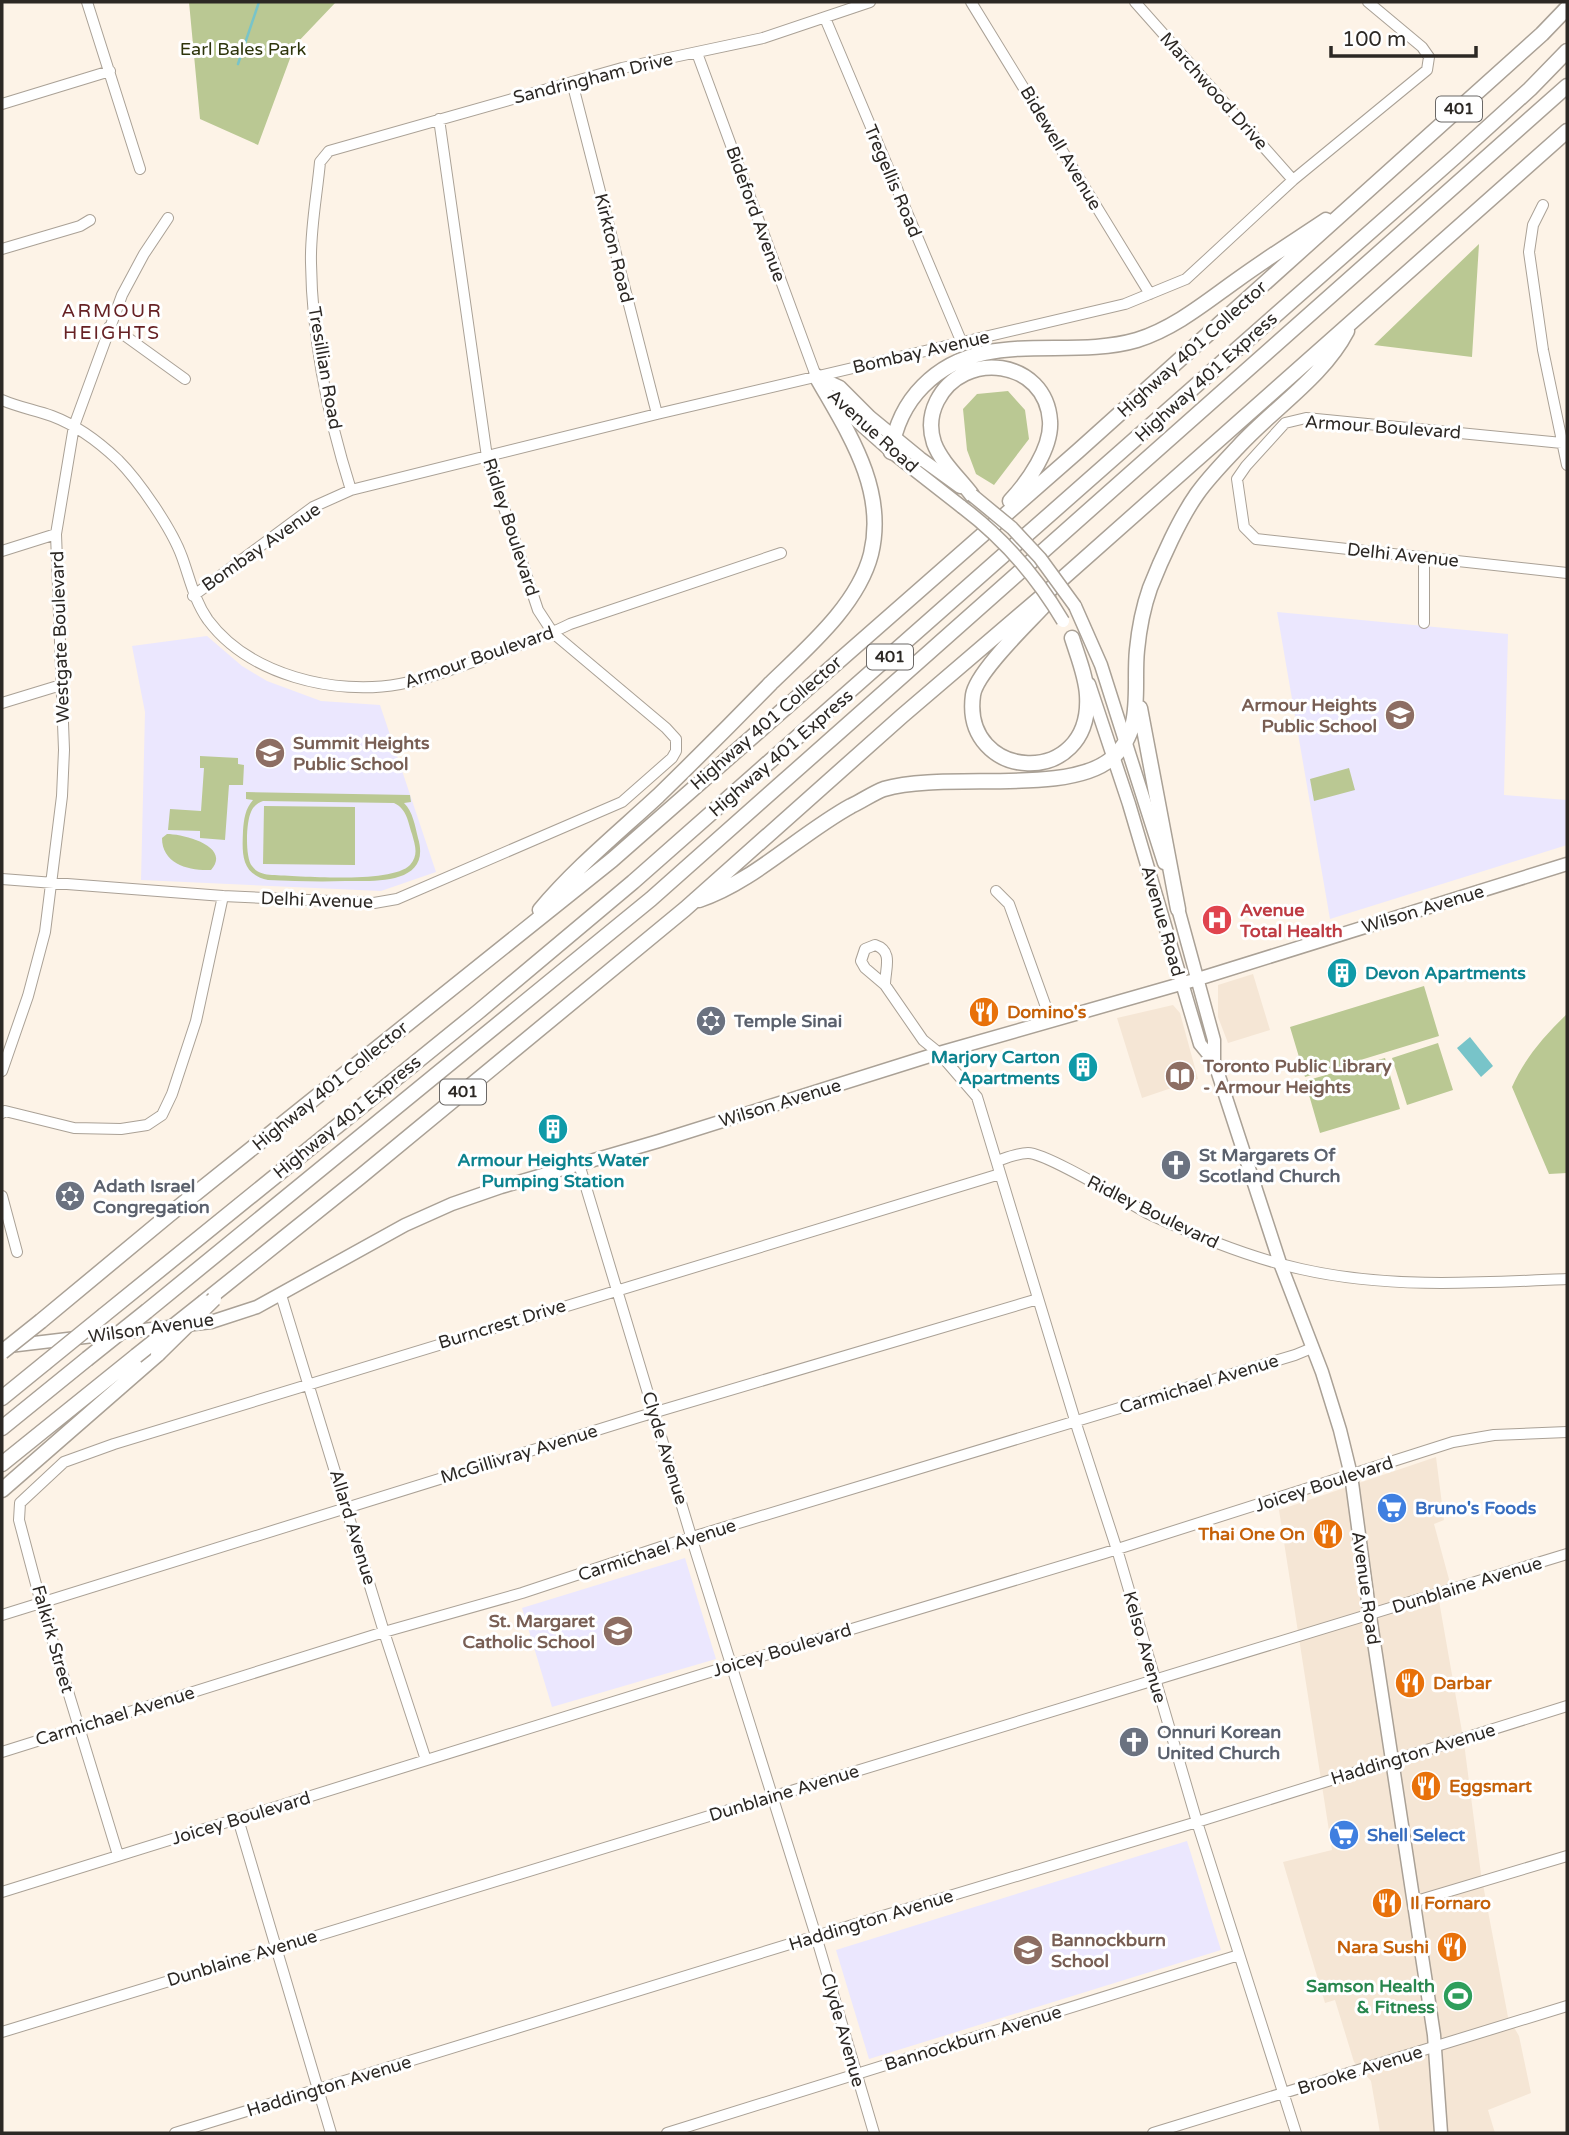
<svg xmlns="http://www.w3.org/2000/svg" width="1569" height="2135" viewBox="0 0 1569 2135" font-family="'Varela Round',sans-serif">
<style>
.built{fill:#f5e6d5}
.education{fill:#ebe7fe}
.green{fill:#bac893;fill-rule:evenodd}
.water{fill:#78c4c9}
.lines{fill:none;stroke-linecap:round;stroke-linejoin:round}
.stream{stroke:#78c4c9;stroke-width:2.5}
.minor-casing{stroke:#aaa196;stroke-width:12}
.major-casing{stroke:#aaa196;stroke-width:15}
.highway-casing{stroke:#aaa196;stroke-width:17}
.minor{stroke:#fff;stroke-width:10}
.major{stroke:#fff;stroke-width:12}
.highway{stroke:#fff;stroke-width:14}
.major-bridge-casing{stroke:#aaa196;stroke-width:15;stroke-linecap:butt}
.highway-bridge-casing{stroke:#aaa196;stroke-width:17;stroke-linecap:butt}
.major-bridge{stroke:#fff;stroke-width:12}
.highway-bridge{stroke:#fff;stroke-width:14}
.labels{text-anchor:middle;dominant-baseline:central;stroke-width:6;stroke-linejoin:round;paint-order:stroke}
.shield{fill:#fff;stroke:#6b6866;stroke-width:2}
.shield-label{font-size:16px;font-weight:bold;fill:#2c2824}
.park-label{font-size:18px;fill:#2d350b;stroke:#fff}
.street-label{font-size:18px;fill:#2c2824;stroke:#fff}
.education-label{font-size:18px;font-weight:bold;fill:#785e54;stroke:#fff;text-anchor:start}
.health-label{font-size:18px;font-weight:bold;fill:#be3a42;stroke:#fff;text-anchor:start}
.culture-label{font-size:18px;font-weight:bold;fill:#0d838f;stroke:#fff;text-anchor:start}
.food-label{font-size:18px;font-weight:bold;fill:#c56008;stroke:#fff;text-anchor:start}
.worship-label{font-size:18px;font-weight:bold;fill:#5b616d;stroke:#fff;text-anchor:start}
.shop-label{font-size:18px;font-weight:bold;fill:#366cbe;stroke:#fff;text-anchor:start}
.leisure-label{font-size:18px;font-weight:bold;fill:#27864d;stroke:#fff;text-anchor:end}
.neighbourhood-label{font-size:19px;letter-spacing:2px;fill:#662124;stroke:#fff}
</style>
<rect width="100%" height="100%" fill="#fdf3e7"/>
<path class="built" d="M1253 974 1270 1030 1228 1043 1218 1017V985Z
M1173 1005 1180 1013 1198 1079 1142 1098 1117 1018Z
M1436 1457 1444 1520 1434 1524 1450 1583 1438 1587 1439 1601 1464 1743 1481 1874 1508 2017 1519 2036 1531 2093 1488 2110 1495 2133H1380L1371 2081 1354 2062 1335 2000 1325 2003 1283 1862 1332 1850 1279 1510Z"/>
<path class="education" d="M1277 612 1508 634 1504 795 1567 800V845L1330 919Z
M207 636 242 666 267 681 321 701 380 705 436 872 381 891 141 880 145 712 132 646Z
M685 1558 716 1659 552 1707 522 1608Z
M1187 1841 1221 1950 869 2059 836 1950Z"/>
<path class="green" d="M189 2H336L295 45 258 145 200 119Z
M1479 244 1472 357 1374 345Z
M1008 391 1025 410 1029 439 994 485 976 474 967 450 963 409 977 394Z
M200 756 238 758V764L244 765 243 785H229L225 840 200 838V831L168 830 170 809 201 811 204 768H200Z
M1349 768 1355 790 1314 801 1310 779Z
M246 792 410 795 411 802 404 803C413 812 415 826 418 838 432 885 374 881 345 881 319 882 293 881 268 880 241 874 242 854 243 831 244 819 245 809 253 800L246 799ZM263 801 394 803C407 809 408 822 412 834 415 845 419 855 410 865 392 884 300 876 272 875 264 874 257 873 252 866 245 857 246 822 251 812 253 806 258 803 263 801Z
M264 806 355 807V865L263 864Z
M167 834C183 834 232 846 211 870 189 871 162 864 162 838Z
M1424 986 1439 1036 1305 1077 1290 1027Z
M1567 1014V1173L1549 1174 1512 1087C1525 1058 1544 1036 1567 1014Z
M1438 1043 1453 1090 1407 1105 1392 1058Z
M1385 1058 1400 1109 1320 1133 1305 1081Z"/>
<path class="water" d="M1470 1037 1493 1066 1481 1077 1457 1048Z"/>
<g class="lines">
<path class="stream" d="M238 64 259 2"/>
<g class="minor-casing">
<path id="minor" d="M87 2 140 169
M971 2 1150 294
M1135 2 1293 180
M825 18 962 343
M697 53 816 376
M572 82 657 414
M2 104 110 71
M1543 205 1533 225 1529 252 1543 350 1567 465
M2 249 80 226 90 220
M109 327 124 335 185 379
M2 400C18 407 35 410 52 416 76 425 100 443 118 460 139 481 172 529 182 557 190 579 194 600 208 620 249 675 335 696 400 684 431 678 461 666 491 655 518 646 544 637 570 624L781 553
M1562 443 1306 418 1285 423 1246 466 1237 479 1244 527 1256 539 1567 573
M351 490C328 417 312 340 311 263 310 230 317 195 320 162L329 151 622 68 763 38 870 2
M2 551 56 534
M1424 558V623
M193 596 313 507 351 490 657 414 1125 304 1186 279 1293 180 1427 70 1429 57 1422 47 1368 2
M2 703 61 685
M2 879 223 896 374 903 397 899 622 802 672 758 676 751V739L666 728 553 633 538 610 487 457 439 119
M996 891 1009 904 1051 1021
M875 945C894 951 885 969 885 985L865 968 861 961 865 949Z
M885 985 923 1040 939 1053 977 1097 1078 1430 1119 1556 1197 1822 1296 2133
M2 1071 28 996 45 932 62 796 64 750 56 534 74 426 122 295 144 254 168 218
M2 1113 5 1111 74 1128 121 1129 147 1125 162 1115 172 1094 196 1021 223 896
M997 1161C1006 1158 1018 1153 1028 1153 1047 1153 1128 1203 1151 1215 1199 1237 1250 1258 1301 1269 1389 1289 1479 1283 1567 1279
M579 1164 694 1546 816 1936 874 2133
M2 1196 17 1252
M281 1295 384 1632 426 1760
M2 1615 639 1417 1038 1299
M2 1752 384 1632 522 1593 679 1541 1295 1355 1312 1348
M238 1819 331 2133
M118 1855 41 1603 19 1520 20 1503 64 1462 114 1444 1000 1174
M2 1892 742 1662 1105 1553 1453 1442 1494 1435 1567 1432
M1413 1902 1567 1856
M2 2032 1567 1554
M175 2133 816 1936 1197 1822 1567 1706
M667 2133 1239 1955
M1153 2133 1567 2006"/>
</g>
<g class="major-casing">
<path id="major" d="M816 376 840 387 870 417 920 458 960 487
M832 399 893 453 962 507
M1075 606 1101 665 1164 863
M1089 684 1129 804 1200 1044 1214 1061
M1176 901 1214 1040V1061L1280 1263 1322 1372 1340 1430 1351 1475 1370 1616 1434 2035 1441 2133
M9 1346 211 1322 257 1307 405 1225 452 1204 501 1187 659 1141 939 1053 1198 979 1567 864"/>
</g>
<g class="highway-casing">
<path id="highway" d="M891 452C895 426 905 404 923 386 982 326 1065 361 1137 340 1175 328 1206 302 1237 280 1266 259 1296 240 1326 220
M972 495C960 479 941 462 934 443 929 428 930 415 937 401 963 349 1046 359 1050 421 1052 448 1028 482 1010 501
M1048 597 1042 608C1026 625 976 673 973 695 961 782 1093 790 1087 695 1086 676 1078 657 1072 638
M1140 708 1178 909
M699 900C753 882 800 834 851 806 862 801 873 793 884 789 945 771 1066 796 1111 759 1145 731 1133 688 1137 650 1139 629 1143 608 1150 588 1161 560 1180 518 1197 494 1209 477 1225 461 1239 446 1274 408 1323 377 1347 331
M540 910C575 868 618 833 658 796 696 759 734 721 771 683 807 648 858 605 871 554 887 488 847 431 816 376
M204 1302 360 1177 685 909 902 716 1054 586 1567 131
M147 1311 651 899 1567 86
M104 1315 478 1012 633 882 1455 157 1530 89 1567 51
M41 1321 170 1214 612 860 1078 451 1542 34 1567 8
M2 1398 45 1363
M2 1428 87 1359
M2 1464 136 1356
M2 1490 158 1354"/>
</g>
<use href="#minor" class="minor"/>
<use href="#major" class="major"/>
<use href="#highway" class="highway"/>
<g class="major-bridge-casing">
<path id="major-bridge" d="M972 495 1012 528 1040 558 1075 606
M962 507C1003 538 1037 577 1063 621"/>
</g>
<g class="highway-bridge-casing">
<path id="highway-bridge" d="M2 1352 41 1321
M158 1354 214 1299
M136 1356 204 1302
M87 1359 147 1311
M45 1363 104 1315"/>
</g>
<use href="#major-bridge" class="major-bridge"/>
<use href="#highway-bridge" class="highway-bridge"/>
</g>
<defs>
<g id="school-disc" transform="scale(1.575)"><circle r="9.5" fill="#8d6e63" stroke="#fff"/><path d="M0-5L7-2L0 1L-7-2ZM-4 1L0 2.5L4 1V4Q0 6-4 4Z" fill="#fff"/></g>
<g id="hospital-disc" transform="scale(1.575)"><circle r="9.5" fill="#e0444e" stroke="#fff"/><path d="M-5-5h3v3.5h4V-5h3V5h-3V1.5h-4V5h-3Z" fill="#fff"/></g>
<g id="building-disc" transform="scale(1.575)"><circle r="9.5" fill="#0f9aa8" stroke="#fff"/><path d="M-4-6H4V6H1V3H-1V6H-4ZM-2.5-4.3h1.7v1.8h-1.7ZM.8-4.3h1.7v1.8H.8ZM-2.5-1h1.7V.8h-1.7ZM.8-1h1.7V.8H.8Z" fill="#fff"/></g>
<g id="restaurant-disc" transform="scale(1.575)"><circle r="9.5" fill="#e8710a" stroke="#fff"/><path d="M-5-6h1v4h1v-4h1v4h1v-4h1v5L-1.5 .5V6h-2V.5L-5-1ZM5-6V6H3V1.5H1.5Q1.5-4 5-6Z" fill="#fff"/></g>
<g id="synagogue-disc" transform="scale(1.575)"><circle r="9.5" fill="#6b7280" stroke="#fff"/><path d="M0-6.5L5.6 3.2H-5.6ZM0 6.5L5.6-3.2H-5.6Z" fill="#fff"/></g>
<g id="library-disc" transform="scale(1.575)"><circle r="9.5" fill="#8d6e63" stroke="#fff"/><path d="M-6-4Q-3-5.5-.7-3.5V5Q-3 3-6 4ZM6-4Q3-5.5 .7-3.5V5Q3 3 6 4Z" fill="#fff"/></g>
<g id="church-disc" transform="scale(1.575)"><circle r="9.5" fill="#6b7280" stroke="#fff"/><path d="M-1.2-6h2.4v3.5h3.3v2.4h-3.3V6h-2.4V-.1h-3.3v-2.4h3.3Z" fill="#fff"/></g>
<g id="supermarket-disc" transform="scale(1.575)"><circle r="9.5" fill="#3f7fe0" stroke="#fff"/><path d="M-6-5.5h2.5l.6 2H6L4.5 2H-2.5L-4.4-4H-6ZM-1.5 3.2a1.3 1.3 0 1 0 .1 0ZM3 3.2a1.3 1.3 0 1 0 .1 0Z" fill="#fff"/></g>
<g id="stadium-disc" transform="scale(1.575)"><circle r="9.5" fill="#2e9e5b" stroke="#fff"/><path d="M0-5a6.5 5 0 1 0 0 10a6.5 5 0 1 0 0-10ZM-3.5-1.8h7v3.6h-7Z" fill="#fff"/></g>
</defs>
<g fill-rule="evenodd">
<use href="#school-disc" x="1400" y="715"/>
<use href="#school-disc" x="270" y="753"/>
<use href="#hospital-disc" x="1217" y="920"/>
<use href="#building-disc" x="1342" y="973"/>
<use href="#restaurant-disc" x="984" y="1012"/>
<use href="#synagogue-disc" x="711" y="1021"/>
<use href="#building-disc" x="1083" y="1067"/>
<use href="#library-disc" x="1180" y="1076"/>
<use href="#building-disc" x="553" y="1129"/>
<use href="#church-disc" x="1176" y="1165"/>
<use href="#synagogue-disc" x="70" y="1196"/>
<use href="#supermarket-disc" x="1392" y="1508"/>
<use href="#restaurant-disc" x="1328" y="1534"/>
<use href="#school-disc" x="618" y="1631"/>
<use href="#restaurant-disc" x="1410" y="1683"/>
<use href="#church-disc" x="1134" y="1742"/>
<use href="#restaurant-disc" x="1426" y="1786"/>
<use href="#supermarket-disc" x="1344" y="1835"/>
<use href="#restaurant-disc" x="1387" y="1903"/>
<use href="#restaurant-disc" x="1452" y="1947"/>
<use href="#school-disc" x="1028" y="1950"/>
<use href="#stadium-disc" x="1458" y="1996"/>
</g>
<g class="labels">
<g class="shield">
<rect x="1436" y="96.5" width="46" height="25" rx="5"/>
<rect x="867" y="644.5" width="46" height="25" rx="5"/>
<rect x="440" y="1079.5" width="46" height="25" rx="5"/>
</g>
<g class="shield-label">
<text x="1459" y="109">401</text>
<text x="890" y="657">401</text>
<text x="463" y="1092">401</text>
</g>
<g class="park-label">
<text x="243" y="49">Earl Bales Park</text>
</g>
<g class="street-label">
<text transform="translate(593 78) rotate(-14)">Sandringham Drive</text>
<text transform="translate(1214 91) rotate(48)">Marchwood Drive</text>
<text transform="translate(1061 148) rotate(59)">Bidewell Avenue</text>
<text transform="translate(893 181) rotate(67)">Tregellis Road</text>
<text transform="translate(756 214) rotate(70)">Bideford Avenue</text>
<text transform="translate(614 248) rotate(76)">Kirkton Road</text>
<text transform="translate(1192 349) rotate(-42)">Highway 401 Collector</text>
<text transform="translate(921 352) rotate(-13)">Bombay Avenue</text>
<text transform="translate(325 368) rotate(80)">Tresillian Road</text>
<text transform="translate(1206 377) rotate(-42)">Highway 401 Express</text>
<text transform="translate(1383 427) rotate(4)">Armour Boulevard</text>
<text transform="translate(873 431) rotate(42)">Avenue Road</text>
<text transform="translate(511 527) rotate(72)">Ridley Boulevard</text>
<text transform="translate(261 547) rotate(-35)">Bombay Avenue</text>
<text transform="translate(1403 555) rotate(6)">Delhi Avenue</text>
<text transform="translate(60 637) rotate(-92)">Westgate Boulevard</text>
<text transform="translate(479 657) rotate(-19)">Armour Boulevard</text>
<text transform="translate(766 723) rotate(-41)">Highway 401 Collector</text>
<text transform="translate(781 753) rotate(-41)">Highway 401 Express</text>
<text transform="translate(317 900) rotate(2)">Delhi Avenue</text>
<text transform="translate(1423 909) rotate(-17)">Wilson Avenue</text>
<text transform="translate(1163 921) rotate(74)">Avenue Road</text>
<text transform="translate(330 1086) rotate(-39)">Highway 401 Collector</text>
<text transform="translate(780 1103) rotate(-17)">Wilson Avenue</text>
<text transform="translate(347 1117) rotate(-39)">Highway 401 Express</text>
<text transform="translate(1153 1212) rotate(26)">Ridley Boulevard</text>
<text transform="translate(502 1324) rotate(-17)">Burncrest Drive</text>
<text transform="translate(151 1328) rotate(-8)">Wilson Avenue</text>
<text transform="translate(1199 1384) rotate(-17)">Carmichael Avenue</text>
<text transform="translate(665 1448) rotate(73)">Clyde Avenue</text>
<text transform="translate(519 1454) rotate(-17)">McGillivray Avenue</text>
<text transform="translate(1324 1484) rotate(-18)">Joicey Boulevard</text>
<text transform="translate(353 1527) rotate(73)">Allard Avenue</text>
<text transform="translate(657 1550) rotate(-18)">Carmichael Avenue</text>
<text transform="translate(1467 1585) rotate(-17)">Dunblaine Avenue</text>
<text transform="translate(1366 1588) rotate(82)">Avenue Road</text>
<text transform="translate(53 1639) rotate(74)">Falkirk Street</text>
<text transform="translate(1145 1647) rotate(74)">Kelso Avenue</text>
<text transform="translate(782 1650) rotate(-17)">Joicey Boulevard</text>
<text transform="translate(115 1716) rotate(-17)">Carmichael Avenue</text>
<text transform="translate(1413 1754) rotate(-17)">Haddington Avenue</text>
<text transform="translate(784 1793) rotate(-17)">Dunblaine Avenue</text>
<text transform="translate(241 1818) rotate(-17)">Joicey Boulevard</text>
<text transform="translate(871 1920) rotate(-17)">Haddington Avenue</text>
<text transform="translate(242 1958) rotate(-17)">Dunblaine Avenue</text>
<text transform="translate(843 2030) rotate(74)">Clyde Avenue</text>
<text transform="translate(973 2038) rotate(-17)">Bannockburn Avenue</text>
<text transform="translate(1360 2070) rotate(-17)">Brooke Avenue</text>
<text transform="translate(329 2086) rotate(-17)">Haddington Avenue</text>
</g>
<g class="education-label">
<text x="1377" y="705" text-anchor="end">Armour Heights<tspan x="1377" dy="21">Public School</tspan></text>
<text x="293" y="743">Summit Heights<tspan x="293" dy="21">Public School</tspan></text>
<text x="1203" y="1066">Toronto Public Library<tspan x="1203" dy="21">- Armour Heights</tspan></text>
<text x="595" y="1621" text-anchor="end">St. Margaret<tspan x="595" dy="21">Catholic School</tspan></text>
<text x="1051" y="1940">Bannockburn<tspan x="1051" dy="21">School</tspan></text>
</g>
<g class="health-label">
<text x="1240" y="910">Avenue<tspan x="1240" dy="21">Total Health</tspan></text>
</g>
<g class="culture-label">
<text x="1365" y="973">Devon Apartments</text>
<text x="1060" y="1057" text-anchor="end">Marjory Carton<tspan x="1060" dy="21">Apartments</tspan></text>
<text x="553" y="1160" text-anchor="middle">Armour Heights Water<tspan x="553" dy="21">Pumping Station</tspan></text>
</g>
<g class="food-label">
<text x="1007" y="1012">Domino's</text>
<text x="1305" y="1534" text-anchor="end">Thai One On</text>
<text x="1433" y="1683">Darbar</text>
<text x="1449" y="1786">Eggsmart</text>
<text x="1410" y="1903">Il Fornaro</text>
<text x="1429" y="1947" text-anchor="end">Nara Sushi</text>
</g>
<g class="worship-label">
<text x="734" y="1021">Temple Sinai</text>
<text x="1199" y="1155">St Margarets Of<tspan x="1199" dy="21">Scotland Church</tspan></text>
<text x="93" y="1186">Adath Israel<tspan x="93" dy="21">Congregation</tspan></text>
<text x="1157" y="1732">Onnuri Korean<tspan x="1157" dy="21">United Church</tspan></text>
</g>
<g class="shop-label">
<text x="1415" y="1508">Bruno's Foods</text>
<text x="1367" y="1835">Shell Select</text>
</g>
<g class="leisure-label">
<text x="1435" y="1986">Samson Health<tspan x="1435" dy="21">&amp; Fitness</tspan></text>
</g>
<g class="neighbourhood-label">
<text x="112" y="311">ARMOUR<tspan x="112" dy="22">HEIGHTS</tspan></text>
</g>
</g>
<rect width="1569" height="2135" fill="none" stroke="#2c2824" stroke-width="7"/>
<path d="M1331 46v10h145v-10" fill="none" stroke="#2c2824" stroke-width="3.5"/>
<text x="1342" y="46" font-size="21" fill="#2c2824" stroke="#ffffff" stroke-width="5" paint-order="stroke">100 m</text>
</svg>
